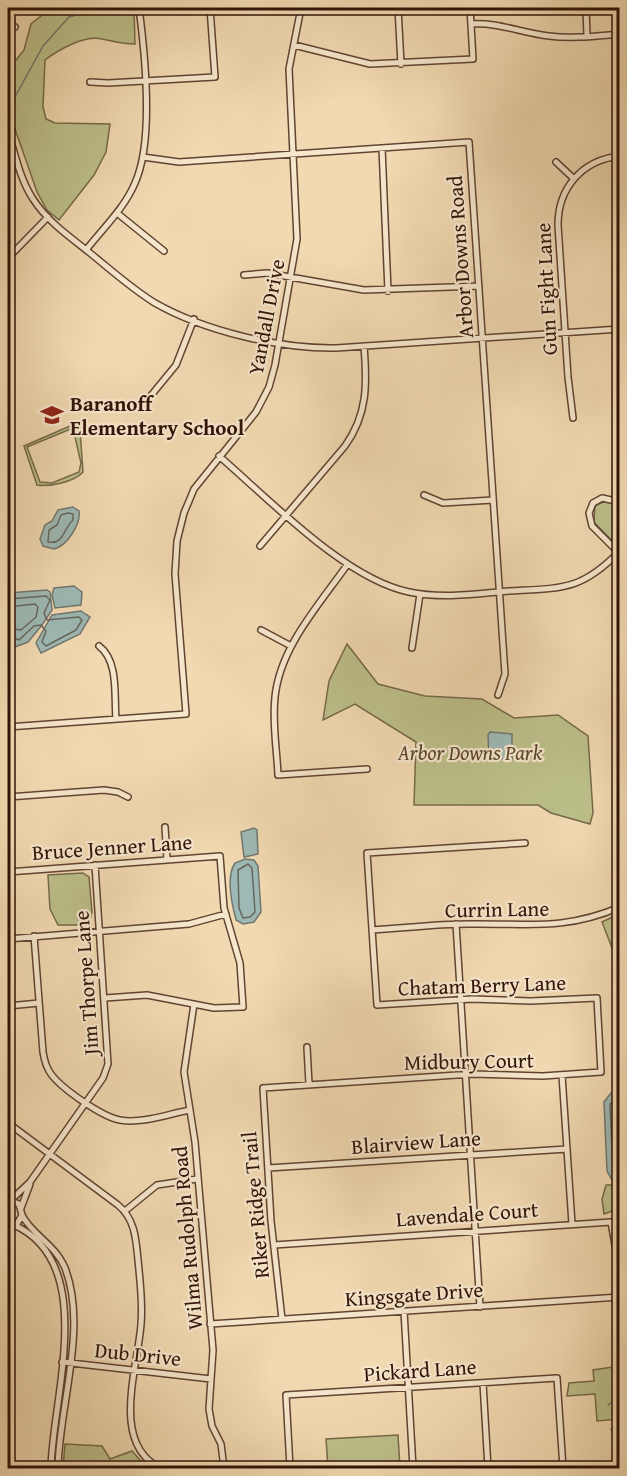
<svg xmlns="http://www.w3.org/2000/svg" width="627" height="1476" viewBox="0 0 627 1476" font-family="'Gentium Book Plus',serif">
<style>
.green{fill:#bcbf8a;stroke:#766949;stroke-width:1.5;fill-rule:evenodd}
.water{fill:#9db9b5;stroke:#717770;stroke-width:1.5}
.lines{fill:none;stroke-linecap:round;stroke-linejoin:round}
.shore{stroke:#66665e;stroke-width:1.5}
.stream{stroke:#717770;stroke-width:1.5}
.street-casing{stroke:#604432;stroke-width:8}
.street{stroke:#f6e6cc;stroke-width:5}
.labels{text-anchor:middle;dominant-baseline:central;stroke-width:4.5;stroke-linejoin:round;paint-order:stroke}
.street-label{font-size:21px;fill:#301308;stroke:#f6e6cc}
.poi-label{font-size:21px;font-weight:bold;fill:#301308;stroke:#f6e6cc;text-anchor:start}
.park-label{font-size:21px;font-style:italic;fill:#5a472f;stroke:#f6e6cc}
</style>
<rect width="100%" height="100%" fill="#f1d9b1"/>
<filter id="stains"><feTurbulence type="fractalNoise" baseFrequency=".00333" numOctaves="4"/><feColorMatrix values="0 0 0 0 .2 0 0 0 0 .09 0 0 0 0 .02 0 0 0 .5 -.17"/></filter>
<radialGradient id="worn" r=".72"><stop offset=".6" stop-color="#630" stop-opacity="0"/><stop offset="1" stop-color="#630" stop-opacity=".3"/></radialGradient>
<path class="green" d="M51 8H134L135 44C123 44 113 41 102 39 84 35 58 50 45 60L43 107 46 119 55 123 110 124 106 152 94 175 59 220 47 210 37 192 8 109V70L24 50 31 24Z
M70 426H77L80 430 83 472C74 482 50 487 37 485L24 446ZM73 428 81 463 79 472 52 483 40 482 27 447Z
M605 501 619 505V543H614L594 522 595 506Z
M347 644 378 684 425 696 482 699 514 718 558 715 588 736 593 813 590 824 551 813 538 805H414L416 742 355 704 323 720 329 681Z
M83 873 89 877 92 912 90 919 78 925H58L50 909 48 875Z
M619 914V966L602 922Z
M606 1185H619V1216L612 1211 604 1214 602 1199Z
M619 1366V1419L597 1421 595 1394 567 1396 569 1383 594 1381 593 1370Z
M398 1435 400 1468H328L326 1439Z
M65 1444 102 1446 110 1459 132 1451 147 1468H63Z"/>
<path class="water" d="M73 507 79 511C81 524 67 546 54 549L43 546 40 539 45 525 52 521 58 510Z
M74 586 82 592 81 605 55 608 52 595 54 588Z
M47 590 50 592 52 610 42 625 28 642 15 647 8 635V593Z
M81 611 90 617 80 634 41 653 36 643 52 615Z
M490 732 512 734V759H489L488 735Z
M254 828 257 830 258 854 244 857 241 832Z
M245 859 254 860 258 866 261 912 254 922 243 924 236 920C232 905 226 876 235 863Z
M619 1091H620L619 1182 612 1180 607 1171 604 1102 611 1093Z"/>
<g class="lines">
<path class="shore" d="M68 513 73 514V520C63 529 64 545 48 542L49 530 57 525 61 515Z
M8 599 46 596 50 600 44 613 47 620 79 617 82 620 76 630 46 646 42 642 46 631 41 625 34 626 19 640 8 635
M8 607 35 604 38 607 36 617 21 630 8 628
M248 864 252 868 255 912 250 917 243 918 239 908 238 870Z
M620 1097 610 1104 613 1170 620 1176"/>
<path class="stream" d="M11 104 43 46 69 17 100 8
M608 1405 620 1396
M611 1429 614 1435"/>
<g class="street-casing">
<path id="street" d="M398 8 401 64
M586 8 587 36
M8 22 15 27
M471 24C498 22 522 33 549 36 572 39 596 36 620 34
M294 45 370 64 473 59 470 8
M90 82 108 83 215 77 210 8
M8 131C15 154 20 179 33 199 48 222 69 236 90 253 111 270 132 289 155 303 204 331 280 349 336 348L620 329
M382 148 388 291
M143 157 179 162 469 142 505 674 498 695
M556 162 573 178
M117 213 164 251
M86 250C103 228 124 209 135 183 154 141 145 54 139 8
M8 258 48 217
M244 275 267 273 364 290 479 286
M144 404 176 365 194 319
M573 418 568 377 558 225C558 188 582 160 620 156
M219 456C269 499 345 579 409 592 442 599 476 594 509 591 562 588 581 591 620 551
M424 495 443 503 493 500
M260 546 345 446C368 414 367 383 364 346
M618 552 592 526 589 513 593 503 602 498 620 502
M347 565C319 605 280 647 275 697 272 723 277 750 278 775L367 769
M261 630 291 646
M99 646C119 661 114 696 116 719
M412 648 420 594
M8 727 186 714 175 574 177 541 184 513 194 489 256 412 269 387 275 365 297 239 289 69 301 8
M8 797 104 790 118 792 128 797
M165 827 167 859
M8 872 220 856 224 908 240 963 243 1007 214 1008 147 995 105 998
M456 924 480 1307
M372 930C405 928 437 924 469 924 527 923 564 931 620 907
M34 936 43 1052C44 1059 46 1067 51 1074 61 1088 102 1117 120 1120 142 1124 168 1114 190 1110
M8 939 189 924 226 914
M194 1004 184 1072 195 1142 213 1350 209 1409 212 1426 221 1444 224 1468
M8 1006 39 1003
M307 1047 309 1084
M562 1075 572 1224
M8 1123 118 1205C135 1219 136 1239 138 1260 140 1281 143 1303 141 1324 138 1368 110 1443 160 1468
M268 1168 567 1149
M11 1200 30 1182 103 1078 108 1064 95 865
M21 1208 30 1184
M125 1211 157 1185 197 1179
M22 1215C31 1234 55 1244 65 1268 88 1327 59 1407 58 1468
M14 1225C99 1263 52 1399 51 1468
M8 1226 17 1224 22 1215 19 1204 9 1200
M274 1245 611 1222 620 1273
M404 1311 413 1468
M282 1319 271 1221 263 1088 472 1074 543 1076 601 1072 597 998 531 1001 472 999 377 1005 367 853 525 843
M210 1324 620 1297
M62 1362 211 1379
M483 1383 488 1468
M290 1468 286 1395 557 1378 563 1468"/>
</g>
<use href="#street" class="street"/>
</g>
<defs>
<g id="school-bare" transform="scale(1.8)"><path d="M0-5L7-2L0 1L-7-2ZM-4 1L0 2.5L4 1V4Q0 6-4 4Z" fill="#8f2418" stroke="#f6e6cc" stroke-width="2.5" paint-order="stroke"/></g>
</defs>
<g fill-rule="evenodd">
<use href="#school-bare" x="52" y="415"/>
</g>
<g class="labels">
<g class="street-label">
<text transform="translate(460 257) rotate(-94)">Arbor Downs Road</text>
<text transform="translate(546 289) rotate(-93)">Gun Fight Lane</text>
<text transform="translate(266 317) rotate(-79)">Yandall Drive</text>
<text transform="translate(112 847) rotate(-4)">Bruce Jenner Lane</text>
<text transform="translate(497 909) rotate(-1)">Currin Lane</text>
<text transform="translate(86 983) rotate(-94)">Jim Thorpe Lane</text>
<text transform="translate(482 985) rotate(-2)">Chatam Berry Lane</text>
<text transform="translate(469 1061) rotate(-1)">Midbury Court</text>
<text transform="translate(416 1142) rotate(-4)">Blairview Lane</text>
<text transform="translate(255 1205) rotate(-95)">Riker Ridge Trail</text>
<text transform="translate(467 1214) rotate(-4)">Lavendale Court</text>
<text transform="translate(187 1238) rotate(-95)">Wilma Rudolph Road</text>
<text transform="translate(414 1294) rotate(-4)">Kingsgate Drive</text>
<text transform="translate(138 1354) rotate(6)">Dub Drive</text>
<text transform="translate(420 1370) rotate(-4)">Pickard Lane</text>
</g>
<g class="poi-label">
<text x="70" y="403">Baranoff<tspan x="70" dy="24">Elementary School</tspan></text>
</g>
<g class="park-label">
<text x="470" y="752">Arbor Downs Park</text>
</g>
</g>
<rect width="627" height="1476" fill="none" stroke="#f1d9b1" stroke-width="30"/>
<rect x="9" y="9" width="609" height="1458" fill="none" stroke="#301308" stroke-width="3"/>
<rect x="15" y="15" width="597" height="1446" fill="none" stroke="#301308" stroke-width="1.5"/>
<rect width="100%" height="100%" filter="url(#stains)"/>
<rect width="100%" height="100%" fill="url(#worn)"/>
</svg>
